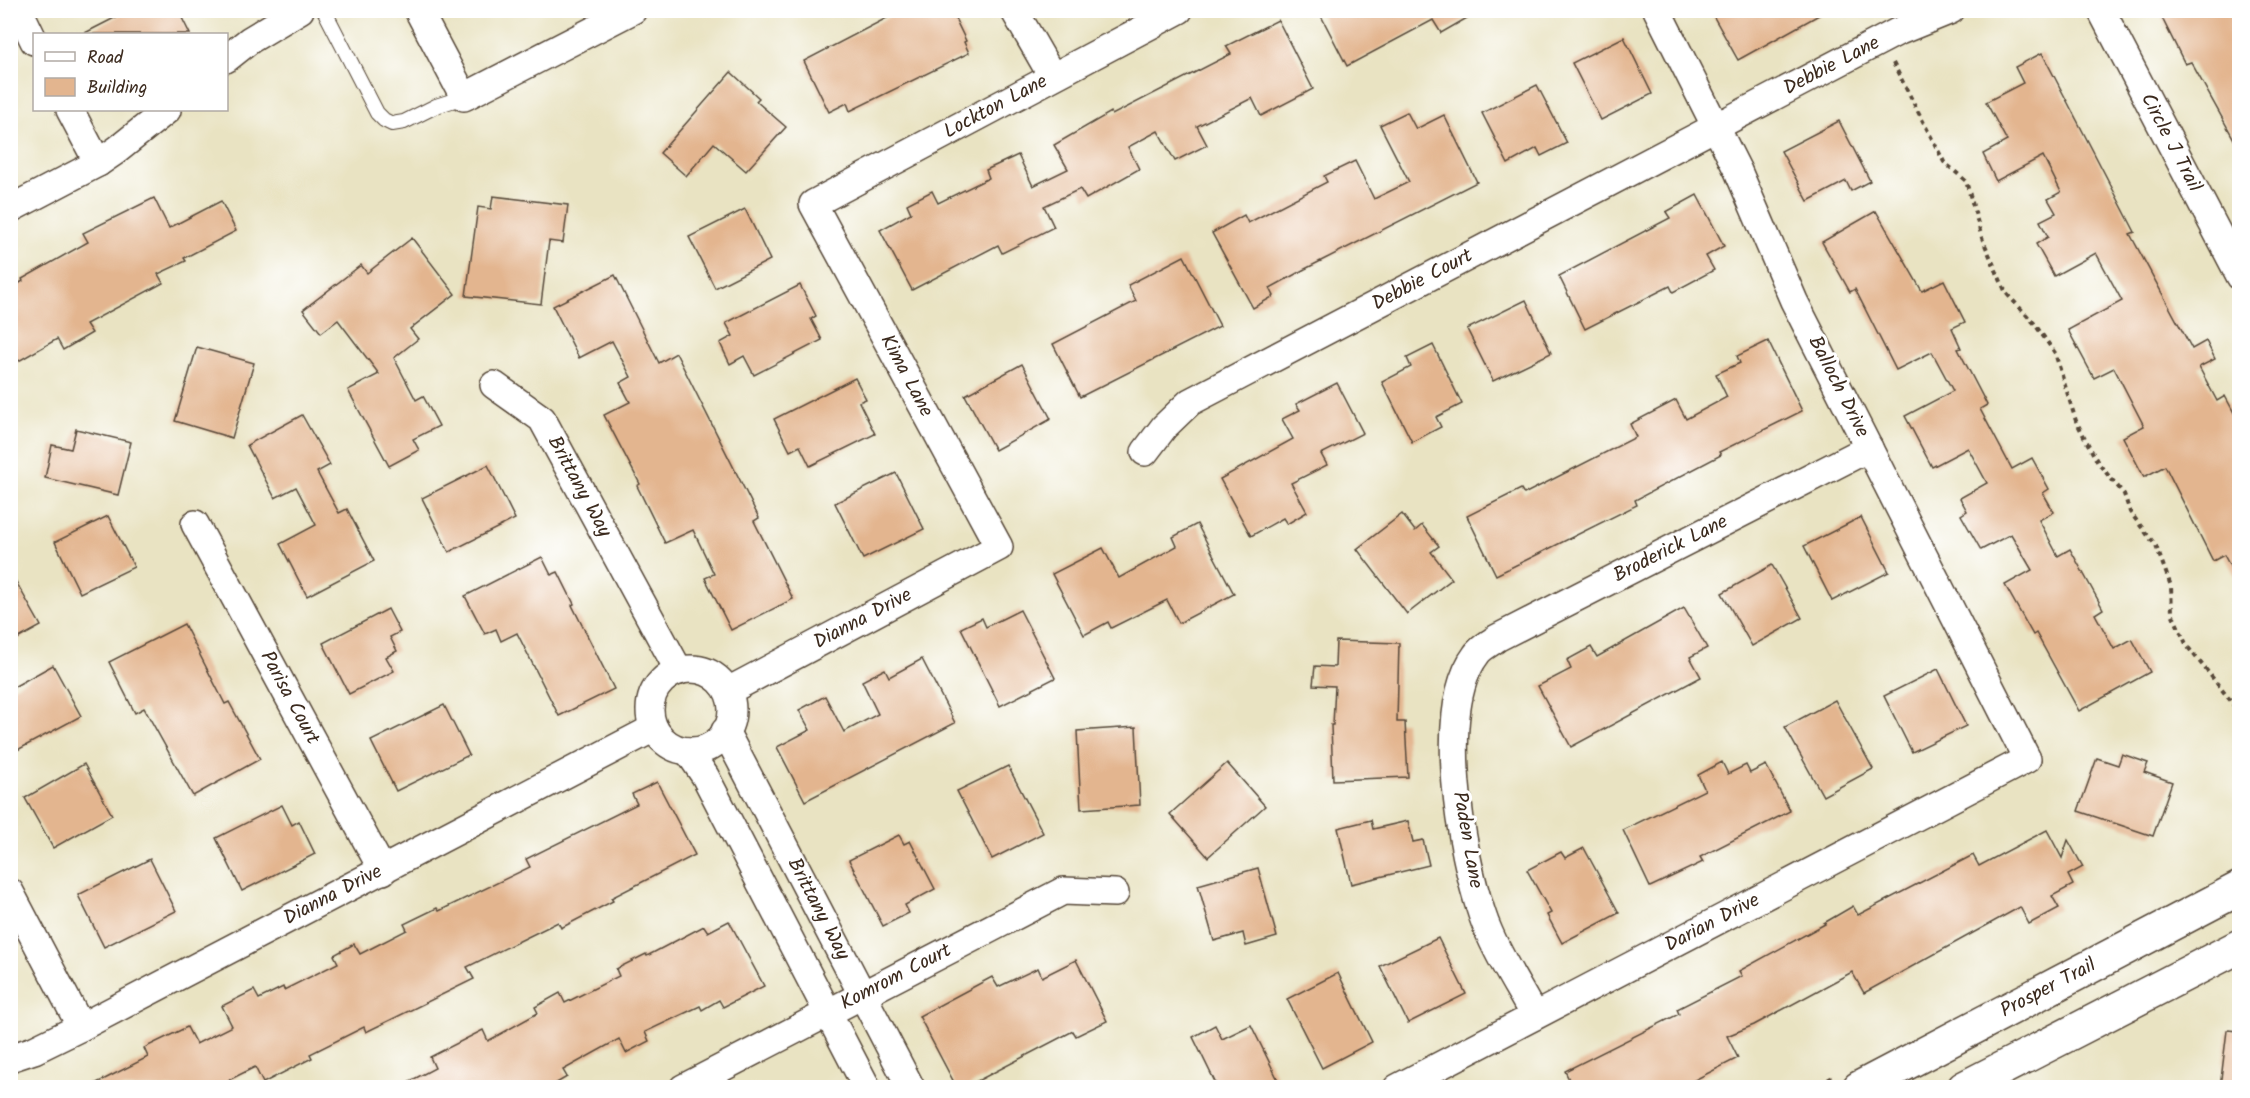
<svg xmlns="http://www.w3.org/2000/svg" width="2250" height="1098" font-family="Kalam,sans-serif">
<rect width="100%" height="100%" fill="#fff"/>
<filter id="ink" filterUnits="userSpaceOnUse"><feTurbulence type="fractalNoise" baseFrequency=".0167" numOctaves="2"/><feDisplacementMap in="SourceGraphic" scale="12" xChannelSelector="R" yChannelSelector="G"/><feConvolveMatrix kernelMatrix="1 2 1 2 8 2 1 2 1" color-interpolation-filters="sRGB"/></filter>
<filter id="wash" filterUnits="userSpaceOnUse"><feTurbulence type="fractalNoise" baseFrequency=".008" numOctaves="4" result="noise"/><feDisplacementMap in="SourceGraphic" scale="24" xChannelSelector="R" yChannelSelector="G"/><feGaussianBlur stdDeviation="1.35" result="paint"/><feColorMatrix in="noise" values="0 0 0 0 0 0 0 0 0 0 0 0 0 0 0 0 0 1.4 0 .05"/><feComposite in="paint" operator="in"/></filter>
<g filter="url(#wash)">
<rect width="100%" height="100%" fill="#e9e3c2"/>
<g id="blocks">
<g fill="#e3b58f">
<path d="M130,10H178L190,34H83Z"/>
<path d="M902,10H951L966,41L964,42L969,53L850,111L847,103L829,112L804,61Z"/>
<path d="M1318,10H1481L1441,33L1433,20L1347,66Z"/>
<path d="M1710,10H1828L1738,60Z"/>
<path d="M2158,10H2240V150L2191,62L2185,64Z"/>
<path d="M1278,20L1313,89L1261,116L1252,98L1197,126L1207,145L1175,161L1158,131L1128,147L1139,169L1086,199L1080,189L1044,206L1054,227L1002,253L998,245L912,290L880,230L911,213L907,204L932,191L938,203L989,178L986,170L1018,155L1033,186L1068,169L1054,145L1111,112L1112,115L1231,54L1226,46Z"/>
<path d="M1624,37L1652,94L1601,120L1572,63Z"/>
<path d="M2042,53L2135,232L2130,234L2192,349L2206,341L2215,359L2199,367L2217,401L2225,396L2240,424V585L2224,555L2213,561L2165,466L2144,477L2123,437L2144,426L2114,368L2094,378L2068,330L2122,301L2096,253L2054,276L2036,244L2048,237L2040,221L2056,213L2048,199L2061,192L2043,156L1996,181L1983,154L2007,141L1986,102L2023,83L2015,67Z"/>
<path d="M731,72L759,98L756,101L786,127L746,171L714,143L686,176L660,153Z"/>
<path d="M1537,85L1567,143L1541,156L1537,148L1508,164L1482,113Z"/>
<path d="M1407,112L1416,129L1444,115L1477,182L1303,270L1270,288L1274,296L1253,308L1212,233L1244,215L1248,223L1327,182L1324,176L1355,161L1374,199L1409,182L1380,125Z"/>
<path d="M1839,121L1870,181L1851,191L1846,181L1808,201L1781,151Z"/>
<path d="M1697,195L1724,246L1706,256L1714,270L1673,292L1670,286L1585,329L1559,276L1670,218L1666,212Z"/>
<path d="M493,196L568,205L563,243L549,241L541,304L466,296L478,207L491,209Z"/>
<path d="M154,198L169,228L221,201L236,231L184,258L186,261L158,274L163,283L86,324L92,333L63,350L57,339L10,366V289L23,281L22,279L88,242L83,233Z"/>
<path d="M745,209L770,260L715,288L689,237Z"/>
<path d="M1876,211L1922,291L1944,280L1965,322L1952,328L1961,348L1958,349L1987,405L1980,409L2012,469L2032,458L2049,489L2043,493L2054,512L2039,520L2058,556L2070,549L2103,609L2095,614L2114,649L2132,639L2150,672L2079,711L2036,633L2033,635L2005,585L2032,570L2011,534L1981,550L1961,515L1967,511L1960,498L1987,483L1968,448L1932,467L1905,416L1953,391L1932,352L1896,370L1855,289L1850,292L1822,242Z"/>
<path d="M412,238L455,294L410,329L418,339L394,358L416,400L423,396L439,426L413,439L419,450L389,466L348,390L379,374L338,320L321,333L303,310L361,265L367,273Z"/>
<path d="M1184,256L1220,326L1080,397L1053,344L1136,301L1128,285Z"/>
<path d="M615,275L659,363L676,353L759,518L754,521L793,599L731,630L705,578L714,574L693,530L665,543L637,486L640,484L604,415L630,402L620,383L631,377L612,341L579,358L553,306Z"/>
<path d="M800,285L816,316L811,319L822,340L754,375L744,356L730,364L720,343L733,336L726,323Z"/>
<path d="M1526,300L1551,353L1493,381L1467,329Z"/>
<path d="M1768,341L1802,411L1719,452L1721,455L1635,500L1637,505L1496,575L1467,516L1521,489L1524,494L1636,437L1630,424L1676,400L1686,419L1727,397L1716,374L1740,363L1737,356Z"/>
<path d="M1433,345L1462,404L1436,417L1441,427L1412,442L1382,382L1411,367L1407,358Z"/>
<path d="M197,347L254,363L232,438L175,421Z"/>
<path d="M1022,364L1051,419L995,450L965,395Z"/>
<path d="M855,378L866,399L859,402L875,434L810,466L800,446L790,451L774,419Z"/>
<path d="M1337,383L1363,433L1321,454L1327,465L1291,483L1307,512L1287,524L1283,518L1251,536L1220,479L1293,439L1282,419L1300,410L1296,404Z"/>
<path d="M302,415L330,465L317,472L339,513L347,509L374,561L307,596L280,544L316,525L296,487L275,498L247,445Z"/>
<path d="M76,429L131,442L118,495L45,478L52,445L71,449Z"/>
<path d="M488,465L515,519L449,552L422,498Z"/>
<path d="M896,473L924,529L863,559L835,503Z"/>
<path d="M1402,514L1415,531L1422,525L1439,546L1431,552L1452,579L1407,614L1357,549Z"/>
<path d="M108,516L134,567L80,593L55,542Z"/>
<path d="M1861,517L1889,572L1832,601L1804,546Z"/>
<path d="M1197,524L1234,594L1179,623L1167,600L1111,628L1108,622L1084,635L1052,574L1103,548L1119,578L1177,546L1173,537Z"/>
<path d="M542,557L551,575L558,572L574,604L572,605L614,689L559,716L517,633L501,641L496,629L485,634L465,596Z"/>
<path d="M1772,565L1802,618L1752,646L1722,593Z"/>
<path d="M10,571L41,626L10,643Z"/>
<path d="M1684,608L1707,648L1690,657L1701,677L1571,747L1538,686L1571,669L1567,660L1591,647L1597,657Z"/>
<path d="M388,609L400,632L390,637L397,651L386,657L394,671L349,694L323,643Z"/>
<path d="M1020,610L1055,678L1000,706L961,628L982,618L986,627Z"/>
<path d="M184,624L225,704L229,702L260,759L193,796L144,708L135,713L109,662Z"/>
<path d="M1336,641L1399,643L1397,722H1405L1408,777L1333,780L1331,725H1333L1335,686L1313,685L1315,666L1335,667Z"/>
<path d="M922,659L955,723L805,801L777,747L810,730L799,710L825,696L844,732L878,714L862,681L885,669L889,677Z"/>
<path d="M53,665L81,716L10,754V689Z"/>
<path d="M1938,669L1966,726L1912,752L1884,696Z"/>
<path d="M1835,700L1873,769L1823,796L1785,727Z"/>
<path d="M444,705L469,755L396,791L371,741Z"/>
<path d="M1136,727L1140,805L1081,809L1077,731Z"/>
<path d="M2122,754L2148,763L2144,772L2172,782L2153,836L2078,811L2097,758L2118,765Z"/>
<path d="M1722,762L1728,774L1746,765L1750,773L1766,765L1790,811L1700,857L1703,862L1650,887L1623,830L1705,790L1698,775Z"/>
<path d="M1227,763L1265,806L1208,857L1170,814Z"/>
<path d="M84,764L112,815L53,848L25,798Z"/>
<path d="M1008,766L1043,833L992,859L957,791Z"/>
<path d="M657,782L695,855L611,898L613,901L561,928L558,922L467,967L474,979L366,1032L364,1027L310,1054L312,1058L263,1083L255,1067L213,1088H87L148,1057L144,1048L187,1027L196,1044L232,1026L222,1006L254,990L259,999L283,987L284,990L338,963L334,955L354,944L360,954L407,930L404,924L437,908L439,911L530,867L526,859L637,804L632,794Z"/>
<path d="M282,805L292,825L299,821L315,854L242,891L216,838Z"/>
<path d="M1371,820L1373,829L1408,821L1413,842L1423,840L1429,865L1351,884L1338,828Z"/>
<path d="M2047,830L2062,858L2068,840L2083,867L2068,875L2073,885L2052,896L2059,908L2029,924L2020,907L1864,993L1852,972L1754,1025L1727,1036L1738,1058L1679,1088H1573L1565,1071L1679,1014L1677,1009L1742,976L1739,971L1825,924L1824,923L1853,906L1858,915L1973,855L1979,866Z"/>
<path d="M899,835L904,844L910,841L935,889L905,905L909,913L883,926L849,860Z"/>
<path d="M1584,848L1619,913L1562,943L1547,915L1551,913L1527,870L1561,852L1565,858Z"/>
<path d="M150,859L176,911L104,947L78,895Z"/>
<path d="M1258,868L1277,937L1246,946L1243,933L1214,941L1198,885Z"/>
<path d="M729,921L764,986L723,1007L719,1000L702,1010L700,1006L645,1032L649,1041L626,1053L619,1039L563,1070L567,1077L548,1088H397L435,1068L430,1057L483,1030L488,1041L538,1013L535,1007L560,993L565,1003L619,976L616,969L646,954L647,956L704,926L708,932Z"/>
<path d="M1438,938L1466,994L1408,1023L1380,966Z"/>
<path d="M1076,960L1107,1021L1076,1036L1073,1031L964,1088H957L919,1016L992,977L998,987L1038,968L1042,977Z"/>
<path d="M1338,973L1372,1042L1322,1068L1287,999Z"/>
<path d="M1215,1025L1222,1039L1251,1025L1282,1088H1218L1193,1037Z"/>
<path d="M2227,1030L2240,1031V1088H2220Z"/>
</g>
</g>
</g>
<g filter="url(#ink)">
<use href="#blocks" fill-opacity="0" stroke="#554637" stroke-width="1.5"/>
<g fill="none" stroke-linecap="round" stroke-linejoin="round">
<g stroke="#554637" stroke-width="16">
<path id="lane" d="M324,10L377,113L384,120L392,124L404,122L436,106L464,97"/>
</g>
<g stroke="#554637" stroke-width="30">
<g id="street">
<path d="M19,10L34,41"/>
<path d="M418,10L464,97L633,10"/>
<path d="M1014,10L1052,76"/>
<path id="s1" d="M2101,10L2240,276"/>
<path d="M226,59L250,40L300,10"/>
<path d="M70,110L98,163"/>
<path d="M10,209L98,163L117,150L167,110"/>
<path id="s2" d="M494,385L542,419L679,671"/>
<path id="s3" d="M1145,452L1164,427L1190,402L1897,32L1951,10"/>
<path id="s4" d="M195,524L383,871"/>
<circle cx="691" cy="710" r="41"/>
<path id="s5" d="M728,691L999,547L813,204L1179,10"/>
<path id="s6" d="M725,731L911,1088"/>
<path d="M688,751L705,776L867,1088"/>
<path d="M10,892L81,1027"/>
<path id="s7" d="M1534,1016C1517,984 1493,948 1482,914C1461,853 1435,709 1476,655C1480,648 1491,643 1497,638L1869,448"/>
<path id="s8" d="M10,1058L34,1050L81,1027L654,728"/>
<path id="s9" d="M683,1088L1063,891L1115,893"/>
<path id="s10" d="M1397,1088L2027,759L1794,301L1738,171L1657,10"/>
</g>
</g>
<g stroke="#554637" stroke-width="36">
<g id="secondary">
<path id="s11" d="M1859,1088L2240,888"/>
<path d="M1964,1088L2240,946"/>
</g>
</g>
<g stroke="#554637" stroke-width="4" stroke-dasharray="4.5 4.5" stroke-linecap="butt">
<path d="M1866,10L1870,19"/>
<path d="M1893,63L1944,162L1966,181L1982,238L2006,293L2034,323L2055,353L2076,421L2098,463L2124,494L2130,512L2156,546L2171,586L2172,613L2187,646L2231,701L2240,716"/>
<path d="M1812,1088L1835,1076"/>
</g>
<use href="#lane" stroke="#fff" stroke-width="14"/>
<use href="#street" stroke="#fff" stroke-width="27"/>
<use href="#secondary" stroke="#fff" stroke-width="33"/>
</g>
</g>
<g text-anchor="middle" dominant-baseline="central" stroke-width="6" stroke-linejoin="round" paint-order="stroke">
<g font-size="20" fill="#3b2a1e" stroke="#fff">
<text stroke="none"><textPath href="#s3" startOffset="792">Debbie Lane</textPath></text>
<text stroke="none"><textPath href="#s5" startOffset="904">Lockton Lane</textPath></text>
<text stroke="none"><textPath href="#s1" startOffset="150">Circle J Trail</textPath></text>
<text stroke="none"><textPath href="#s3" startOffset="330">Debbie Court</textPath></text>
<text transform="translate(906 376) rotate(62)">Kima Lane</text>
<text transform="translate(1838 387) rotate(63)">Balloch Drive</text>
<text stroke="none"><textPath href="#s2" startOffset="136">Brittany Way</textPath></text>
<text stroke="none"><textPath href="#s7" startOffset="603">Broderick Lane</textPath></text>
<text stroke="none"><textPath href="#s5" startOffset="153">Dianna Drive</textPath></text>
<text stroke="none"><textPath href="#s4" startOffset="198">Parisa Court</textPath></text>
<text transform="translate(1467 840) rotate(80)">Paden Lane</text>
<text stroke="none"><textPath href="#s8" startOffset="362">Dianna Drive</textPath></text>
<text stroke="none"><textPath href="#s6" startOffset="201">Brittany Way</textPath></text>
<text stroke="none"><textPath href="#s10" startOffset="356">Darian Drive</textPath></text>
<text stroke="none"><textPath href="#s9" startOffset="240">Komrom Court</textPath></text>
<text stroke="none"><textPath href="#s11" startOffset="214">Prosper Trail</textPath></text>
</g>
</g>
<rect width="2250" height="1098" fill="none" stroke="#fff" stroke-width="36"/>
<rect x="33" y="33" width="195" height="78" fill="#ffffff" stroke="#b1aaa5" stroke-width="1.5"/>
<rect x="45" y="52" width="30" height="9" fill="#ffffff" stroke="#b1aaa5" stroke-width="1.5"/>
<text x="87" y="63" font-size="18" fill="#3b2a1e">Road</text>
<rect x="45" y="78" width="30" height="18" fill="#e3b58f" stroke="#b1aaa5" stroke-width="1.5"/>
<text x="87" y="93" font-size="18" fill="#3b2a1e">Building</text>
</svg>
